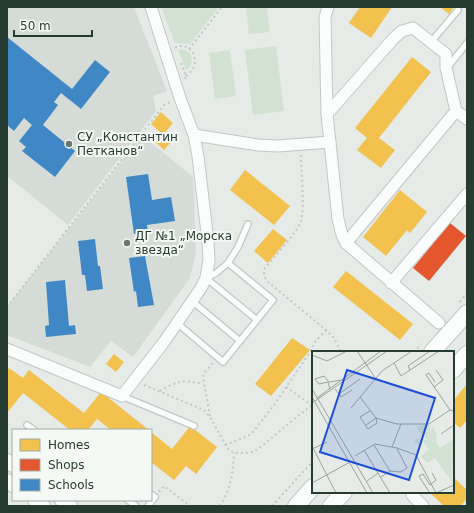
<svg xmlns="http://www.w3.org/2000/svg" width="474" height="513" font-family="'DejaVu Sans',sans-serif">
<rect width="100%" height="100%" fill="#e6ebe8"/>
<g fill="#d5dcd7">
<path d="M7,7H134L167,91L153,96L156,111L68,225L7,176Z"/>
<path d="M142,135L193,177L196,252L190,278L133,357L111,341L90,367L7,335V307Z"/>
</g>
<g fill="#d1e2d3">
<path d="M161,7H219L190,44L175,43Z"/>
<path d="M246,7H267L270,32L249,34Z"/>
<path d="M276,46L284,111L253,115L245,50Z"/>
<path d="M178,50C185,49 189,51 192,58L191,65L186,70Z"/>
<path d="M230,50L236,96L215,99L209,53Z"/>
</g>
<g fill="#f2c14e">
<path d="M360,7H392L371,38L349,23Z"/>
<path d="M440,7H454L449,14Z"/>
<path d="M412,57L431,72L379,138L395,150L381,168L357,150L367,138L355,128Z"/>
<path d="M161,112L173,123L163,135L171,142L164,150L154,141L161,133L151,124Z"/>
<path d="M245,170L290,206L274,225L230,190Z"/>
<path d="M400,190L427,212L410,233L407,230L386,256L363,237Z"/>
<path d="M273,229L287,240L268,263L254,251Z"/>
<path d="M346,271L413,324L400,340L333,287Z"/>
<path d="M292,338L310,350L271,396L255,384Z"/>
<path d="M114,354L124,362L116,372L106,364Z"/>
<path d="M9,368L23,378L29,370L84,413L101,392L149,430H111L97,419L88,430H70L23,393L7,413V371Z"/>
<path d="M467,384V420L460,428L453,422V401Z"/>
<path d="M190,426L217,447L196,474L186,466L174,480L151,462V432L172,449Z"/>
<path d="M453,477L467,490V499L460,506H444L429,492H453Z"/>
</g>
<path fill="#e4572e" d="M450,223L466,236L429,281L413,268Z"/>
<g fill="#3f88c5">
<path d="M7,37L72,89L95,60L110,72L81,109L61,93L54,102L58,105L43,125L75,151L55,177L22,151L26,147L19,141L32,125L24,118L14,131L7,125Z"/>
<path d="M148,174L152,200L171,197L175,221L147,225L148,232L134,234L126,177Z"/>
<path d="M95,239L98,266H100L103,289L87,291L85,275H82L78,241Z"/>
<path d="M145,256L154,305L138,307L136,291L134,292L129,258Z"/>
<path d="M65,280L69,326L75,325L76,334L46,337L45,326L49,325L46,282Z"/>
</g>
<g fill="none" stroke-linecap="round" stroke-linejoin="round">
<g stroke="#c3c8c5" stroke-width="8">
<g id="service">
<path d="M431,42L458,10"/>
<path d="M447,68L467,43"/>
<path d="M228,263L238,247L248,224"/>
<path d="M192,301L240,341"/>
<path d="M177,323L223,362L273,300L228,263L216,273L206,278L257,320"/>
<path d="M122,396L194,426"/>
<path d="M27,425L34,430"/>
<path d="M128,500L136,506"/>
<path d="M148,506L155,497L151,494"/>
</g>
</g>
<g stroke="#c3c8c5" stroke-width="13">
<g id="minor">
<path d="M328,7L325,17L327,114L338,219L342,235L346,243L439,323"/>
<path d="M327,114L394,38L402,31L413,28L446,54V68L456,111L467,119"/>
<path d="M194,135L258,145L278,146L330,142"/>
<path d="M346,243L456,111"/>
<path d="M391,283L467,194"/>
<path d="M7,349L122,396L164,342L201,288L206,278L209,260L208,242L198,156L194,135L180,98L151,7"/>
<path d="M412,495L423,506"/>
</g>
</g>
<g stroke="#c3c8c5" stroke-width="16">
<g id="tertiary">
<path d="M7,461L13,465"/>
<path d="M7,481L13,485"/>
<path d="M35,500L43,506"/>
<path d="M62,500L70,506"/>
</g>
</g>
<g stroke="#c2c8c5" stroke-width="18">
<g id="secondary">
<path d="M432,352L467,313"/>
<path d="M453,370L467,354"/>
<path d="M296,506L313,487"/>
<path d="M331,506L344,492"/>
</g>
</g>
<g stroke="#c2cac5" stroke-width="2" stroke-dasharray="2 3" stroke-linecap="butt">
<path d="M175,48C190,39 205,63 186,76"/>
<path d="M189,49L222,7"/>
<path d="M181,63L186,76L185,79"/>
<path d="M301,155C301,170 305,208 301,221C297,233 274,257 265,268C263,273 264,276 267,281L326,330L334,338L341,352"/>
<path d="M460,302L467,293"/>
<path d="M7,307L164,105L170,102"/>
<path d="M414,352L421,344"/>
<path d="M144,385L204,410L210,417L228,449L234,453H243L253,452L262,446L299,415L313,405"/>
<path d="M286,387L313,406"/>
<path d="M160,391C177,381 183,379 203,384"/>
<path d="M210,416L203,377L204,373L213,363"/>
<path d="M225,445L248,436L253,432L274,405L308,355L315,342L326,330"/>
<path d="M159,492L164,486L190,506"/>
<path d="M220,506C231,489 233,473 234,453"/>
<path d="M272,506L313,461"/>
</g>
<use href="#service" stroke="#fbfcfc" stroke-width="5.5"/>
<use href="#minor" stroke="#fbfcfc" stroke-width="11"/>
<use href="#tertiary" stroke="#fbfcfc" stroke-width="14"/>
<use href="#secondary" stroke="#fbfcfc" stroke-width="16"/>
</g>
<g fill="#697971" stroke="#f5f9f6" stroke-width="1.5">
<circle cx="69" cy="144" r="4"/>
<circle cx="127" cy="243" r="4"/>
</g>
<g text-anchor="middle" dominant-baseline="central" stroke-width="4" stroke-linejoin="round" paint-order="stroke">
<g font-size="12" fill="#263c31" stroke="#f5f9f6" text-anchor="start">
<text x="77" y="137">СУ „Константин<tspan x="77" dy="14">Петканов“</tspan></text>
<text x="135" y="236">ДГ №1 „Морска<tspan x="135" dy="14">звезда“</tspan></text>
</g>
</g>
<g transform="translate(312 351)">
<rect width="142" height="142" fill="#e6ebe8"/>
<path d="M119,74L117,90L120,75L125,83L124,91L128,97L142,88L140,131L123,107L115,112L109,105L117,99L111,90L110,94L103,92V88L115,89L105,78L106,75Z" fill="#d1e2d3"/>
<path fill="none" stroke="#99a59f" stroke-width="1" d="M45,0L64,28M0,4L15,10L35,0M82,12L89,25L127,0M98,19L96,15L118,0M123,31L117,22L114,24L138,59M122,36L131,29L124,19M0,38L61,142M18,38L16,31L7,33L3,28L12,25L17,31L30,29M23,38L27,43L48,28M27,43L29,46L40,39M0,46L55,142M48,46L64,67L85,73H117L138,59L142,60M5,47L69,0M0,52L75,0M39,57L70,20L100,0M54,74L64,67L65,72L56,78L48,66L58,60M129,83L142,74M62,94L78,120M0,95L24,142M80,96L89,73M0,98L15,91M52,99L78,142M43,105L63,93L85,97L104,104L124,142L142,134M69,126L78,120L89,121L95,117L85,98M55,130L66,122M0,132L38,111M117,141L107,125L111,123L118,134L124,129L120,122"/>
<path fill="#1d4ed8" fill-opacity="0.15" stroke="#1d4ed8" stroke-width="2" d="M35,19L123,47L97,129L8,101Z"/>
<rect width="142" height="142" fill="none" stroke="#263c31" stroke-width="2"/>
</g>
<rect width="474" height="513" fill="none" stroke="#263c31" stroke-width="16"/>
<rect x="12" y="429" width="140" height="72" fill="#f5f9f6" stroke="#a2ada7"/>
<rect x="20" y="439" width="20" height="12" fill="#f2c14e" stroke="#a2ada7"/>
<text x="48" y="449" font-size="12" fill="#263c31">Homes</text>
<rect x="20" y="459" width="20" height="12" fill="#e4572e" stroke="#a2ada7"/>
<text x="48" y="469" font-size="12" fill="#263c31">Shops</text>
<rect x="20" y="479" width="20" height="12" fill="#3f88c5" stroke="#a2ada7"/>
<text x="48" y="489" font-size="12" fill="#263c31">Schools</text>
<path d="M14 30v6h78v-6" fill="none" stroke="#263c31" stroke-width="2"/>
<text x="20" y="30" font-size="12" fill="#263c31" stroke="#f5f9f6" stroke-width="3" paint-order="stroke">50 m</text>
</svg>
